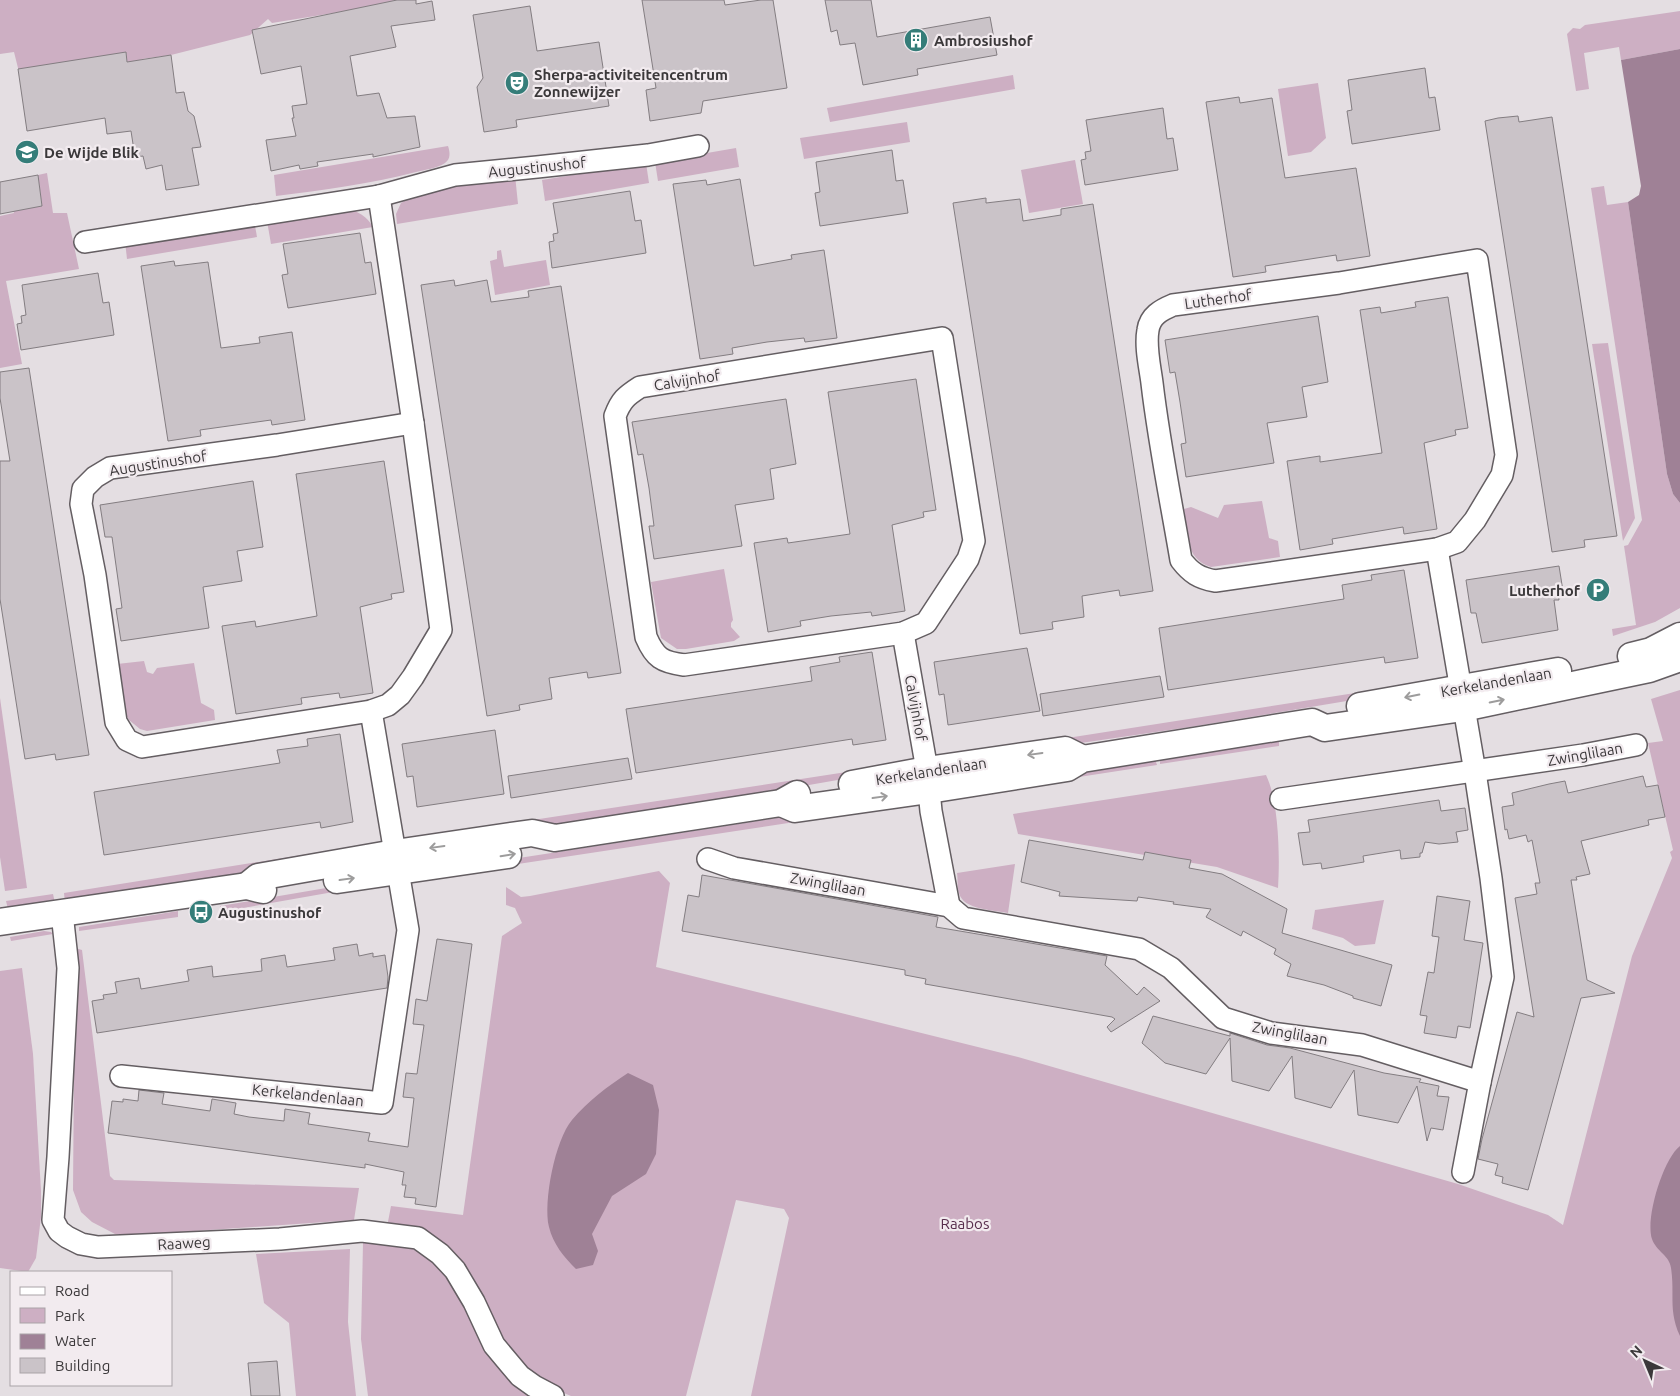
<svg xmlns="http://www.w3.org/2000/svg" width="1680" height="1396" font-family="Ubuntu,sans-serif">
<rect width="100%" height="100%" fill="#e4dee2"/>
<g fill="#cdafc3">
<path d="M0,0H413L272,23L268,19L250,35L171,55L142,59L128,67L126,53L20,76L14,52L0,54Z"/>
<path d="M1680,11V49L1621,60L1619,47L1584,53L1589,89L1576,91L1567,34L1573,28L1580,29L1585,25Z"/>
<path d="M1013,75L1015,89L830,122L827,108Z"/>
<path d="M1318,83L1326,138L1311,152L1288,156L1278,89Z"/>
<path d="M907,122L910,142L804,159L800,138Z"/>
<path d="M448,146C450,152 451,159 445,163C438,168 424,170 416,172C370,184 323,190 276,196L274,175Z"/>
<path d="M736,148L739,167L658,181L655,162Z"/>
<path d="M1075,160L1083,204L1029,213L1021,170Z"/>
<path d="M646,163L649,183L545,201L542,180Z"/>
<path d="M47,173L53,213H67L79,269L6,281L22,364L0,368V216L14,213L13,210L42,206L38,175Z"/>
<path d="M515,175L518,204L397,224L396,214L401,203L417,193Z"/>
<path d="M1604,186L1607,205L1628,202L1667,474L1673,494L1680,503V608L1655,622L1613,636L1612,629L1636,625L1624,546L1628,545L1642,520L1591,188Z"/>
<path d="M346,207C358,212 367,216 373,227L271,244L267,221Z"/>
<path d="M254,220L257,237L127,259L125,241Z"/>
<path d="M501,250L504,267L546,260L550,285L495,295L490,261L497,259V251Z"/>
<path d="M1608,343L1635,518L1623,541L1592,344Z"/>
<path d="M1262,501L1269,538L1278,541L1280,557L1211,567C1185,559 1187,532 1184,509L1191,507L1218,518L1224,505Z"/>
<path d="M724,569L733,620L731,623V627L740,637L734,641L686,649H677L661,638L651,582Z"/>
<path d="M144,661L147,672L153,674L157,668L194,663L201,703L214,710L215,720L147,731L140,729L129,720L126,715L117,664Z"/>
<path d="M1400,686L1401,692L1190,727L985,757L984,751Z"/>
<path d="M1680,690V1396H751L789,1218L784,1209L736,1200L686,1396H571L559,1391L526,1368L510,1352L468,1275L387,1227L391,1206L463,1215L502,936L522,923L515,908L506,905V887L521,897L530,896L659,871L670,883L656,967L1018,1057L1458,1184L1548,1215L1563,1225L1632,956L1672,858L1670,852L1673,850L1648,743L1663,741L1651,699Z"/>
<path d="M0,698L27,888L5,891L0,857Z"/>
<path d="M1279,740V746L1160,764V759Z"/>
<path d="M1155,759L1157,765L1027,785L1028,779Z"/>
<path d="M866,769V775L694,805L483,834L481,828Z"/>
<path d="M1266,775C1279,802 1280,857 1278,888L1217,867L1018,834L1013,814Z"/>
<path d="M861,805V812L458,873L519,858Z"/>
<path d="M333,850L334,856L261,871L65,903L64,893Z"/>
<path d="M1015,864L1008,913C994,910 963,910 959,893C957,887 958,880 957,873Z"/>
<path d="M338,886L339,891L220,912V906Z"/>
<path d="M53,894L55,903L8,909L6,901Z"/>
<path d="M1384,900L1375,944L1355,946L1343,938L1312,929L1315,910Z"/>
<path d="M178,911V917L79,931V927Z"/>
<path d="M44,931L51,932L53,934L11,941L10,937Z"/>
<path d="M75,948L82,950L110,1176L114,1180L359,1188L354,1220L152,1234H115L92,1222L81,1212L73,1190Z"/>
<path d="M22,968L33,1054L41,1191V1217L36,1258L28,1272L0,1268V971Z"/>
<path d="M363,1243H376L411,1247L417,1249L442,1270L538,1396H368L361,1339Z"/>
<path d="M350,1249L348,1322L356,1396H296L289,1323L264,1303L256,1254Z"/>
</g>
<g fill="#9f8196">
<path d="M1680,49V503L1673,494L1667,474L1628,202L1639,195L1641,186L1621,60Z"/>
<path d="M628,1073L653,1085L659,1110L656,1154L646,1174L612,1196L592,1234L598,1251L593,1265L576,1269C564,1257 553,1244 549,1227C543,1202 555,1140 572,1120C588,1101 608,1086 628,1073Z"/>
<path d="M1680,1146V1336C1668,1310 1675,1294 1671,1268C1670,1256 1656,1251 1652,1239C1645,1219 1663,1159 1680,1146Z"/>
</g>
<g fill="#cac3c8" stroke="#837d81">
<path d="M397,0H416V4L432,1L435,20L391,26L396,47L350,56L357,96L379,93L387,118L415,116L420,147L373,157V154L317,162L318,166L300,169L299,165L271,171L266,140L296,136L292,118H294L292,106L307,104L301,66L261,74L252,30Z"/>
<path d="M642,0H724L725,5L761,0H773L787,88L703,101L701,113L650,121L646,90L656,88Z"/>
<path d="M825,0H871L877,37L990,17L997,55L917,69L918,75L863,85L855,43L840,45L837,30L831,32Z"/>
<path d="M530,6L537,51L599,42L609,106L516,120L517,127L484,132L477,87L483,78L473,15Z"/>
<path d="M126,52L127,62L171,55L176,93L184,92L188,111L194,116L201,147L192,148L199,185L166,190L162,165L146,169L143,156L135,157L131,131L107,134L105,118L27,131L18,69Z"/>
<path d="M1425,68L1429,98L1435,97L1440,130L1352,144L1347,111L1352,110L1348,80Z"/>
<path d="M1239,97L1240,103L1272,98L1285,178L1356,168L1370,256L1337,261L1336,255L1265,266L1266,272L1233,277L1206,102Z"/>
<path d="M1163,108L1167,139L1173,138L1178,170L1085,185L1081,160L1086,159L1085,152L1091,151L1086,120Z"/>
<path d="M1518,116L1519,122L1552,117L1617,536L1584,540L1585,547L1552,552L1485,121L1498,118Z"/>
<path d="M892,150L896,181L903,180L908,213L820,226L815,193L820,192L816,162Z"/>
<path d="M38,175L42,206L0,214V182Z"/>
<path d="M740,179L754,266L792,259L791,255L824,250L837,338L805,342L804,338L767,342L732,348L733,354L700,359L673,184L706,180L707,185Z"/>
<path d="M630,191L635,221L641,220L646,253L552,268L549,242L554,241L553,234L558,233L553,203Z"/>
<path d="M986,198V203L1020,199L1023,221L1061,215V209L1093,204L1153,591L1120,596L1119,590L1082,596L1084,617L1052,622L1053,629L1020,634L953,203Z"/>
<path d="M360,233L365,263L371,262L376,294L288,308L282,275L288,274L283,244Z"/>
<path d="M174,261L175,266L208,262L221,348L260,343L259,337L292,332L305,420L272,425L271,420L200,430L201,436L168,441L141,266Z"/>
<path d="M98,273L103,303L109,302L114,335L21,350L17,324L22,323L21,316L26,315L22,285Z"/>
<path d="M454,280L455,286L487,280L491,302L529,297L528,291L561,286L621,673L588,678L587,672L549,678L552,699L519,705L520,710L487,716L421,285Z"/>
<path d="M1448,297L1468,428L1455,430L1456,435L1424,443L1437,529L1404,534L1403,527L1332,539L1333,544L1300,550L1287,461L1320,456V462L1382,453L1360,310L1380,307L1381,313L1416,307L1415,302Z"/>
<path d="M1318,316L1328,382L1302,387L1307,417L1267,423L1274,463L1186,477L1181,444L1186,443L1180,402L1175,372L1170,373L1165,340Z"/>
<path d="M29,368L89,755L56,760L55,754L25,759L0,599V461H10L0,398V372Z"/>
<path d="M916,379L936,510L923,512L924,517L892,525L905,611L872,616L871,612L831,616L800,621L801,626L768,632L754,543L787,538L788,543L850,534L828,392Z"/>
<path d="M786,399L796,464L770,469L774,499L735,505L742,546L654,559L649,526H654L649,488L643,454L638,455L632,422Z"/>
<path d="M384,461L404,592L391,594L392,599L360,607L373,693L340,698L339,693L301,698L302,704L236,714L222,626L255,621L256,627L317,616L296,474Z"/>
<path d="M253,481L263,547L237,551L242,581L203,587L209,628L121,641L116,609L122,608L112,537H105L100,505Z"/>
<path d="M1559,566L1563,591L1558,590L1559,600H1554L1558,630L1482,643L1476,613H1471L1466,580Z"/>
<path d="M1404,570L1418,658L1385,663L1384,657L1168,690L1159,628L1344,599L1342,585L1372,580L1371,575Z"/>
<path d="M1027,648L1040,711L948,725L944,694L939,695L934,662Z"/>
<path d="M872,652L886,740L853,745L852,739L636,773L626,709L812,681L810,667L840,662L839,657Z"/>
<path d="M1160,676L1164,697L1043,716L1040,694Z"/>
<path d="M495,730L504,794L417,807L413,776L407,777L402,744Z"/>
<path d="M340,734L353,822L321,828L320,822L104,855L94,792L280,763L277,750L308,746L307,739Z"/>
<path d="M628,758L632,779L511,798L508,776Z"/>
<path d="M1643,776L1646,787L1658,785L1665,817L1648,820L1649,825L1581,841L1590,874L1576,877L1577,880H1571L1587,980L1615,993L1581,998L1528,1190L1502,1183L1503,1177L1495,1175L1498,1164L1478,1159L1482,1139L1517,1012L1534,1017L1515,898L1537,894L1535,883H1540L1532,840L1528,842L1526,835L1509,839L1507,829L1505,830L1502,807L1514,805L1512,793L1549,784L1565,781L1568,793Z"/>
<path d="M1439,800L1441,811L1465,808L1468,830L1456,832L1458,842L1439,844L1425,842L1422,853H1420V857L1401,859L1400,850L1363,856L1364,862L1322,869L1321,863L1303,865L1298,833L1310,832L1308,820Z"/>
<path d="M1029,840L1143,860L1145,852L1178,858L1191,860L1189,868L1222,874L1287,909L1282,933L1392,965L1381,1006L1353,998V996L1324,985L1287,976L1291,964L1274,954L1276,949L1243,931L1241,936L1206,917L1211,909L1173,904L1174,902L1138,897L1137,901L1059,896L1060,892L1021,882Z"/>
<path d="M702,875L938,917L936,927L1107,956L1105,965L1137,995L1144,987L1160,1001L1111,1032L1107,1027L1115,1019L1112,1017L925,984L926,979L905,975V970L682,931L688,895L699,897Z"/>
<path d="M1437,896L1470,901L1464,940L1483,943L1470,1028L1458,1026L1456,1038L1424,1033L1427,1016L1420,1015L1428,972L1434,973L1439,937L1432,936Z"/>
<path d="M437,939L472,944L436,1207L415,1204L416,1198L404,1197L406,1185H402L404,1172L365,1164V1168L108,1133L112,1101L123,1102V1099L138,1101L139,1090L164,1093L162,1104L210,1111L212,1099L236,1103L234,1114L249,1117L284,1121L285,1109L310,1113L308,1124L370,1133L368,1141L408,1147L414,1098L403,1097L406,1073L417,1074L424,1025L413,1024L416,999L427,1001Z"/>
<path d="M357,944L359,956L373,953V957L385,955L388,977L387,988L97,1033L92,1001L104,999L103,995L117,993L115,982L139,978L141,989L189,981L187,970L212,966L213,977L262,971L261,959L285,955L287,967L335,960L333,948Z"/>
<path d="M1153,1016L1230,1036V1033L1267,1045L1290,1048L1384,1073L1421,1079L1419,1082L1439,1086L1437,1096L1449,1097L1443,1130L1431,1128L1427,1141L1417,1086L1398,1123L1358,1115L1354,1070L1331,1108L1295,1098L1292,1056L1269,1091L1232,1081L1230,1038L1206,1074L1165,1063L1142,1043Z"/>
<path d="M277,1361L280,1396H251L248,1363Z"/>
</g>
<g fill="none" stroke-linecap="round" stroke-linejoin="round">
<g stroke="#645e62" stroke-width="24">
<g id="minor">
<path d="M379,196L413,423"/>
<path d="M85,242L379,196L455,175L537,167L648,155L698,146"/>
<path d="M1477,260L1506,455L1502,475L1475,520L1457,542L1437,549L1215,581C1199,578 1191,573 1181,560C1171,501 1159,443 1152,383C1150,367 1145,347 1148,330C1150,316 1161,310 1173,305L1339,283Z"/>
<path d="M942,338L974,541L968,559L926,623L903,633L684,665C662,662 655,658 646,637L615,416C621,400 626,396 640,387Z"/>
<path d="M413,423L441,630L413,677L400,695L388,705L371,711L142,747L127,740L116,722L95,575L81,504L83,489L95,477L110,468L277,445Z"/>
<path d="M1437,549L1475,772L1491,878L1503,977L1480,1082L1463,1172"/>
<path d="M903,633L927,770L931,811L949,906"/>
<path d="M1281,799L1583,755L1636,745"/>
<path d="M708,859L734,868L949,906L963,918L1139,949L1171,968L1223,1018L1271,1033L1362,1045L1480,1082"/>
<path d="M62,913L68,968L58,1157L53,1220L59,1231L67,1237L81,1244L98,1247L280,1239L362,1231L418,1238L440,1254L455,1270L474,1302L494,1345L509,1363L520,1376L534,1386L553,1396"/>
<path d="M121,1076L382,1103L408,930L371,711"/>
</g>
</g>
<g stroke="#645e62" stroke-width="29">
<g id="tertiary">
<path d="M1631,656L1651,651L1680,636"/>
<path d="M1360,706L1558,671"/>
<path d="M852,784L927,770L1065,750L1081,758"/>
<path d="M781,803L795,809L929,790L1067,768L1082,759L1312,722L1325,728L1463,708L1649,669L1680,658"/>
<path d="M337,880L508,855"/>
<path d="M247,886L258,877L395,853L532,833L555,838L781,803L797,794"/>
<path d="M0,922L247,886L263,890"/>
</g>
</g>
<use href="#minor" stroke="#fff" stroke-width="21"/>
<use href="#tertiary" stroke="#fff" stroke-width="26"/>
</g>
<defs><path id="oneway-shaft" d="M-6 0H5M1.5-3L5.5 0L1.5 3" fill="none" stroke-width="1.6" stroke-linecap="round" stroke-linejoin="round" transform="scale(1.25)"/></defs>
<g stroke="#9d9c9c">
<use href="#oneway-shaft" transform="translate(1412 696) rotate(169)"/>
<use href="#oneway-shaft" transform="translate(1497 701) rotate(-12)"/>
<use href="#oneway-shaft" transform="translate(1035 754) rotate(172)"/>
<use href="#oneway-shaft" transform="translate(880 797) rotate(-8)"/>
<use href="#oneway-shaft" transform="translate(437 847) rotate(172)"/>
<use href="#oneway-shaft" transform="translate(508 855) rotate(-9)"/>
<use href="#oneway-shaft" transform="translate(347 879) rotate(-8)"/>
</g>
<defs>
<g id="building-disc" transform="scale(1.25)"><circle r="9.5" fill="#357d79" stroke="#f2ebef"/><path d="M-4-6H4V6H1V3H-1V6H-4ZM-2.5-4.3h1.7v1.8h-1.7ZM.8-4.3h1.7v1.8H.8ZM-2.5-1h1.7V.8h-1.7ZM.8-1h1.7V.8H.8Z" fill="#fff"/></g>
<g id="theatre-disc" transform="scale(1.25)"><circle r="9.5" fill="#357d79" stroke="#f2ebef"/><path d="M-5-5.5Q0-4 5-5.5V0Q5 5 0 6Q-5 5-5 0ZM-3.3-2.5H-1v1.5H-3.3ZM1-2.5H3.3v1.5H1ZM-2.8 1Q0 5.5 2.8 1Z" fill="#fff"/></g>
<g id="school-disc" transform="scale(1.25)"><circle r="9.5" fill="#357d79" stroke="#f2ebef"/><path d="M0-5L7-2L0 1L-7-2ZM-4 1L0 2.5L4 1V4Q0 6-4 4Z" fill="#fff"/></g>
<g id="parking-disc" transform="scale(1.25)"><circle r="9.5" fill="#357d79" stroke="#f2ebef"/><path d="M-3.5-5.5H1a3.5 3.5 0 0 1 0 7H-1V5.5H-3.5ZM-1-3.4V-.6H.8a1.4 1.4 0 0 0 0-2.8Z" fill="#fff"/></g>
<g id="bus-disc" transform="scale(1.25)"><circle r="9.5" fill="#357d79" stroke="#f2ebef"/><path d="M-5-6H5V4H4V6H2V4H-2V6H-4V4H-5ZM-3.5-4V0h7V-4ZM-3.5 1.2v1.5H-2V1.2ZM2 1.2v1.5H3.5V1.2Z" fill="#fff"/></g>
</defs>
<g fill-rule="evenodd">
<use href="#building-disc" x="916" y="40"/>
<use href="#theatre-disc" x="517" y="83"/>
<use href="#school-disc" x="27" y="152"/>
<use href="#parking-disc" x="1598" y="590"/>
<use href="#bus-disc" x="201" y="912"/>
</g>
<g text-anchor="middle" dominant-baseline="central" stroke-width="4.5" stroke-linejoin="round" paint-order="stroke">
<g font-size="15" font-weight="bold" fill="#3b383a" stroke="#f2ebef" text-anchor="start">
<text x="934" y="40">Ambrosiushof</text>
<text x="534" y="74">Sherpa-activiteitencentrum<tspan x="534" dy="17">Zonnewijzer</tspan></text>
<text x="44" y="152">De Wijde Blik</text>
<text x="1580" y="590" text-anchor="end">Lutherhof</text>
<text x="218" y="912">Augustinushof</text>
</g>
<g font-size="15" fill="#3b383a" stroke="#f2ebef">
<text transform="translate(537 167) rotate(-6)">Augustinushof</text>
<text transform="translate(1218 299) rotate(-8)">Lutherhof</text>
<text transform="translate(687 380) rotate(-9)">Calvijnhof</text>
<text transform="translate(158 463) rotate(-9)">Augustinushof</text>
<text transform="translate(1496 682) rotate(-10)">Kerkelandenlaan</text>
<text transform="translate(916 708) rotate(80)">Calvijnhof</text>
<text transform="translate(1585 754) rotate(-10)">Zwinglilaan</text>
<text transform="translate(931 771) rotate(-9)">Kerkelandenlaan</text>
<text transform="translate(828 884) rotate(10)">Zwinglilaan</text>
<text transform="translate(1290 1033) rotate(10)">Zwinglilaan</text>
<text transform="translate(308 1095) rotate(6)">Kerkelandenlaan</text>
<text transform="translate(184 1243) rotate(-3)">Raaweg</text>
</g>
<g font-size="15" fill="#582e4d" stroke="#f2ebef">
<text x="965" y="1223">Raabos</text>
</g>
</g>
<rect x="10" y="1271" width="162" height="115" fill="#f2ebef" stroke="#a9a3a7"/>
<rect x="20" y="1287" width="25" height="8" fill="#ffffff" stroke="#a9a3a7"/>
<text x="55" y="1296" font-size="15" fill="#3b383a">Road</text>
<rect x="20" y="1308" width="25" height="15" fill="#cdafc3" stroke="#a9a3a7"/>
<text x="55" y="1321" font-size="15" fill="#3b383a">Park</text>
<rect x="20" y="1334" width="25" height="15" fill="#9f8196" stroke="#a9a3a7"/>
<text x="55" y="1346" font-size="15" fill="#3b383a">Water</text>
<rect x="20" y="1358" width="25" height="15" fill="#cac3c8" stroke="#a9a3a7"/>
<text x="55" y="1371" font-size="15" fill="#3b383a">Building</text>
<g transform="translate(1645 1361) rotate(316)" stroke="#f2ebef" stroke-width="4" paint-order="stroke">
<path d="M0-4L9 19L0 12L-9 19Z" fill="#3b383a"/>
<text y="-8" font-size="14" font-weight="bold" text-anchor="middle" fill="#3b383a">N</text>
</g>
</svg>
